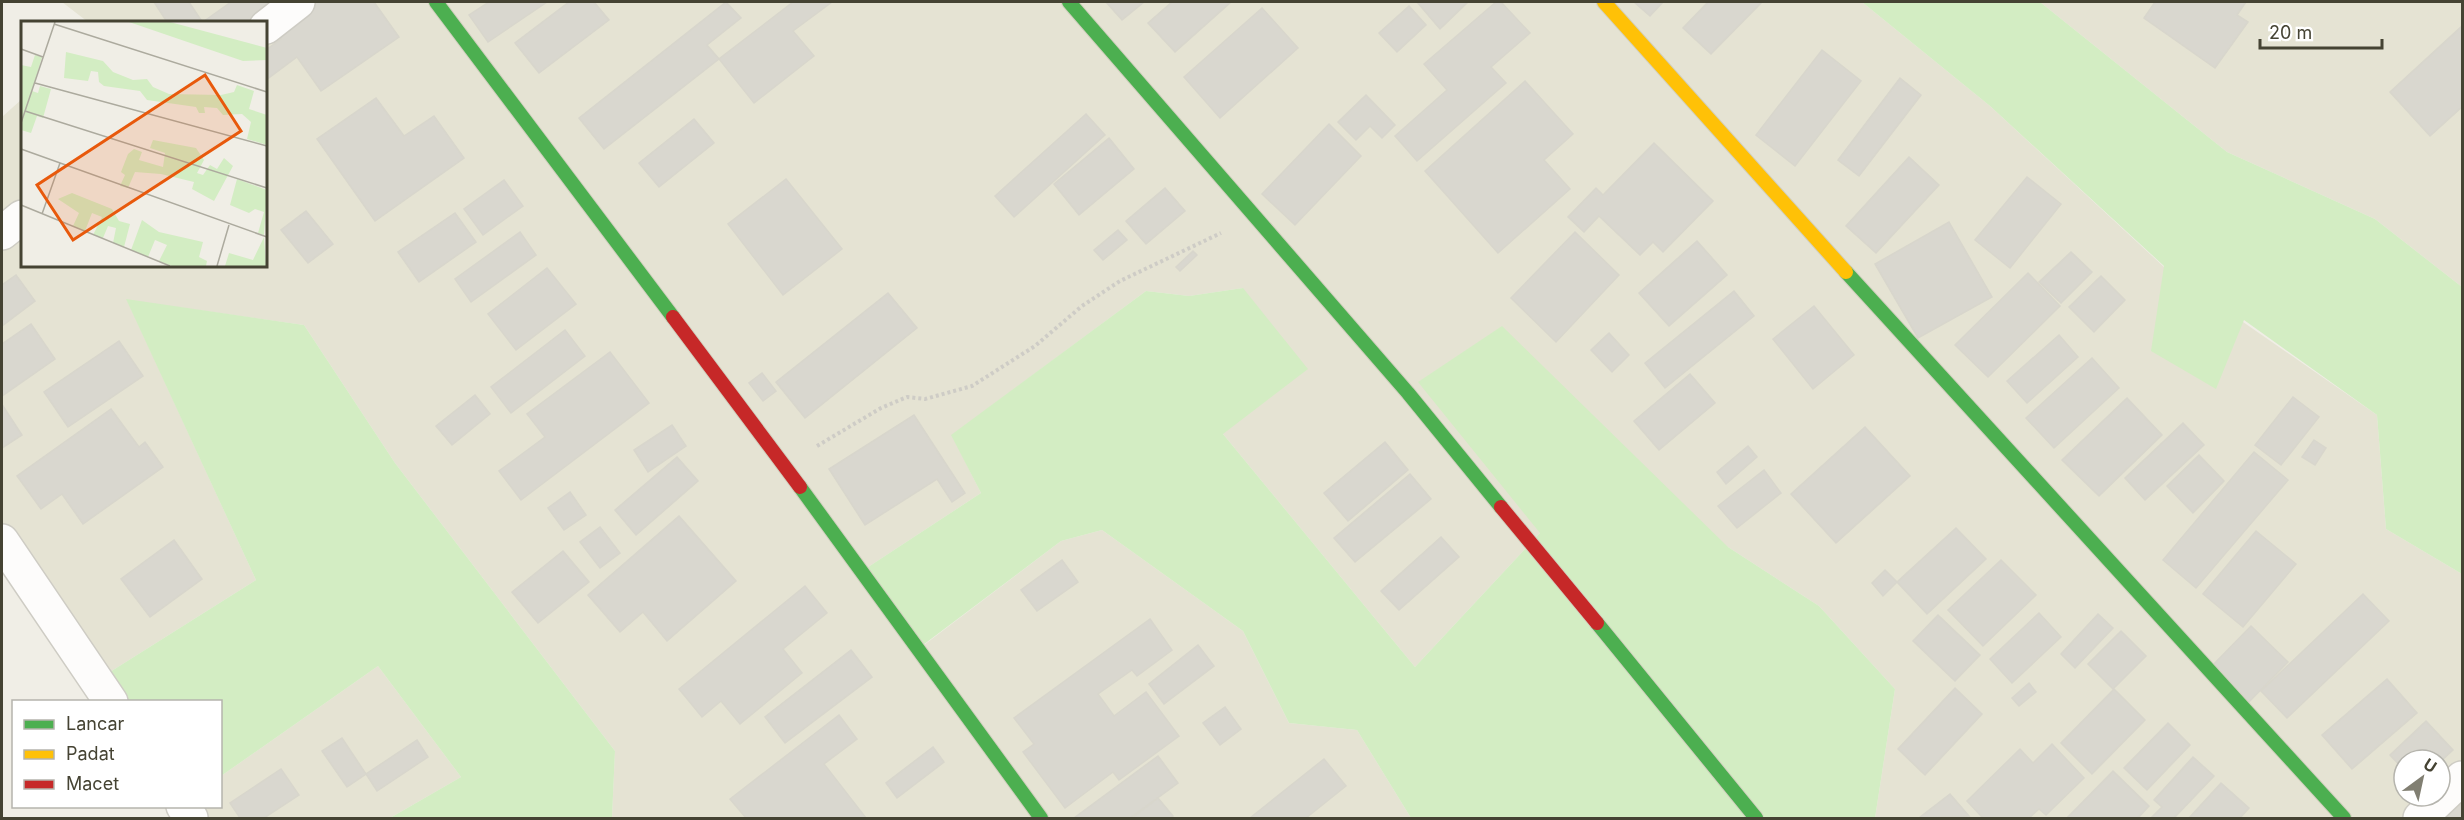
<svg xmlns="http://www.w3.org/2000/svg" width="2464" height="820" font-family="Inter,sans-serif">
<rect width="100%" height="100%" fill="#f0eee6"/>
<g fill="#e5e3d3" fill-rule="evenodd">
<path d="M62,2H1862L1990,106L2164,267L2377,415L2386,529L2462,574V818H1875L1895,689L1819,606L1728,547L1540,533L1415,667L1223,434L1243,288L1189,296L1146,291L952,435L981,493L859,573L920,648L1061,541L1102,530L1243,631L1289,723L1357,730L1411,818H612L615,751L395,463L304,325L127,300L256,580L102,677L2,536V117L22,99V266H266V22H88ZM2404,760H2440V796H2404Z"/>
<path d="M2040,2H2462V287L2375,219L2227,152Z"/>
<path d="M378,666L461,777L390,818H195L187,807L220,806L221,776Z"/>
</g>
<g fill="#d3edc3">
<path d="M1862,2H2040L2227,152L2375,219L2462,287V574L2386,529L2377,415L2244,320L2216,389L2151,351L2164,266L1990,106Z"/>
<path d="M1243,288L1308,369L1223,434L1415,667L1540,533L1418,382L1502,326L1728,547L1819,606L1895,689L1875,818H1411L1357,730L1289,723L1243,631L1102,530L1061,541L919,648L859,573L981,493L951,435L1146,291L1189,296Z"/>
<path d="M126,299L304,325L395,463L615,751L612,818H390L461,777L378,666L221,776L220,702L118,701L102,677L256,580Z"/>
</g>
<g fill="#d9d7cf" stroke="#d8d6cc" stroke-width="1.5">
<path d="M154,2H189L201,20L197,22H167Z"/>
<path d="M231,2H277L250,22H203Z"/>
<path d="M315,2H374L399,37L321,91L297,57L266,80V50L281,39L274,30Z"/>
<path d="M489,2H547L488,42L469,15Z"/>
<path d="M569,2H594L609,20L539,73L515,43Z"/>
<path d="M726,2L741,18L707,45L719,59L604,149L579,118Z"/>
<path d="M793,2H832L793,31L814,56L754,103L719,59Z"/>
<path d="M1106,2H1144L1122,20Z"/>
<path d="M1172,2H1231L1175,52L1148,23Z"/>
<path d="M1417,2H1468L1440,29Z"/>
<path d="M1496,2H1501L1530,33L1491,67L1506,83L1417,161L1395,136L1447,90L1424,64Z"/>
<path d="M1634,2H1663L1650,16Z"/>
<path d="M1708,2H1762L1711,54L1683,28Z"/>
<path d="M2155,2H2246L2237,15L2248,22L2215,68L2144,18Z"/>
<path d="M1409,6L1426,25L1397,52L1379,33Z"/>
<path d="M1262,8L1298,48L1220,118L1184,77Z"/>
<path d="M2462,26V107L2430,136L2390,92Z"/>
<path d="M1822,50L1861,81L1795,166L1756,135Z"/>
<path d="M1900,78L1921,95L1859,176L1838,160Z"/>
<path d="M1525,81L1573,134L1544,160L1570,189L1498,253L1425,171Z"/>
<path d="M1366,95L1395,125L1382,138L1370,126L1356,140L1338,122Z"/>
<path d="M376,98L404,136L434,116L464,158L375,221L317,139Z"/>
<path d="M1086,114L1105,135L1014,217L995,196Z"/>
<path d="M694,119L714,143L659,187L639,163Z"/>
<path d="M1329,124L1361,156L1295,225L1262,194Z"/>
<path d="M1109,138L1134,169L1079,215L1054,184Z"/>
<path d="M1654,143L1713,201L1663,252L1653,242L1640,255L1599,216L1584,232L1568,217L1596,188L1603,195Z"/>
<path d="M1909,157L1939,185L1876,253L1846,226Z"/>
<path d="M2027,177L2061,204L2010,268L1975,240Z"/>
<path d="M786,179L842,249L783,295L728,224Z"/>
<path d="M504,180L523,206L483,235L464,209Z"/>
<path d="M1165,188L1185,211L1146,244L1126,221Z"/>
<path d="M306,211L333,244L308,263L281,230Z"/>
<path d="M455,213L476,242L419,282L398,252Z"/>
<path d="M1949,222L1992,297L1918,338L1875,264Z"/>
<path d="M1118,230L1127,240L1103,260L1094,250Z"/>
<path d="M520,232L536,255L471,302L455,279Z"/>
<path d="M1575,232L1619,275L1556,342L1511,298Z"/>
<path d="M1697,241L1727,275L1669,326L1639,293Z"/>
<path d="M1193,251L1197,255L1180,271L1176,267Z"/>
<path d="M2071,252L2092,272L2061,303L2039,282Z"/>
<path d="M547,268L576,304L516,350L488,314Z"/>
<path d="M2028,273L2060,306L1988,377L1955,345Z"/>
<path d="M16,275L35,301L2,326V285Z"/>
<path d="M2101,276L2125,300L2094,332L2069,307Z"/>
<path d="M1734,291L1754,316L1665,388L1645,363Z"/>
<path d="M888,293L917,328L805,418L776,382Z"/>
<path d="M1814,306L1854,355L1813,389L1773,339Z"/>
<path d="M31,324L55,359L2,396V344Z"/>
<path d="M565,330L585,356L511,413L491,387Z"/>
<path d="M1609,333L1629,355L1612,372L1591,350Z"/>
<path d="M2059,335L2078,357L2027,403L2007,381Z"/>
<path d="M119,341L143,376L68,427L44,392Z"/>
<path d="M610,352L649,403L521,500L499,471L545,437L527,414Z"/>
<path d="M2092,358L2119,388L2054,448L2026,418Z"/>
<path d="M762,373L776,391L763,401L749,383Z"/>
<path d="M1690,374L1715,403L1659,450L1634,421Z"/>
<path d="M475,395L490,414L452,445L436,426Z"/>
<path d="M2293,397L2319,417L2281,465L2255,445Z"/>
<path d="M2127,398L2162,435L2099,496L2062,460Z"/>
<path d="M3,406L22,435L2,448V407Z"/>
<path d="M111,409L139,447L145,442L163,467L83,524L62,494L41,509L17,476Z"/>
<path d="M914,415L965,493L952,502L937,479L865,525L829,469Z"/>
<path d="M2183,423L2204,445L2145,500L2125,478Z"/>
<path d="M672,425L686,446L648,472L634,450Z"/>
<path d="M1865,427L1910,476L1836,543L1791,494Z"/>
<path d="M2314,440L2326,448L2315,465L2302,457Z"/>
<path d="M1385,442L1408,470L1348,521L1324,493Z"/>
<path d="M1748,446L1757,457L1726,484L1717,472Z"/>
<path d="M2254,452L2288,480L2196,588L2163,560Z"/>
<path d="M2199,455L2224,481L2193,513L2167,486Z"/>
<path d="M677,457L698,481L636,535L615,510Z"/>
<path d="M1764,470L1781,493L1737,528L1718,506Z"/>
<path d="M1410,474L1431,499L1355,562L1334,538Z"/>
<path d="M570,492L586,515L564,530L548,508Z"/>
<path d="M679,516L736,581L667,641L643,612L620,632L588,595Z"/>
<path d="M600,527L620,553L600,568L580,542Z"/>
<path d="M1956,528L1986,559L1927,614L1897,582Z"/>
<path d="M2256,531L2296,564L2243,627L2203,594Z"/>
<path d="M1441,537L1459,557L1399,610L1381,591Z"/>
<path d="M174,540L202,579L150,617L121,579Z"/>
<path d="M563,551L589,582L538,623L512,592Z"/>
<path d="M1062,560L1078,582L1037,611L1021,590Z"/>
<path d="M2001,560L2036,595L1983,646L1948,610Z"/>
<path d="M1885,570L1897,582L1883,596L1872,583Z"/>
<path d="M805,586L827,613L783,649L802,673L740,724L721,701L702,717L679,689Z"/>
<path d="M2363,594L2389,621L2287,718L2261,691Z"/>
<path d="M2039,613L2061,637L2012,683L1990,659Z"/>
<path d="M2098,614L2113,628L2075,668L2061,654Z"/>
<path d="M1938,615L1980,655L1955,681L1913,641Z"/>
<path d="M1150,619L1172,650L1137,676L1132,670L1098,694L1114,716L1146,692L1179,736L1119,780L1113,772L1065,808L1023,752L1034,744L1014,718Z"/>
<path d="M2251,626L2288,662L2247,704L2210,668Z"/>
<path d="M2121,631L2146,656L2113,689L2088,664Z"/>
<path d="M1198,645L1214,666L1164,704L1149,684Z"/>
<path d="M851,650L872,677L785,743L765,717Z"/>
<path d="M2387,679L2417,713L2352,769L2322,735Z"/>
<path d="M2029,683L2036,692L2019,706L2012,698Z"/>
<path d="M1955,688L1982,714L1925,775L1898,749Z"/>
<path d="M2114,689L2145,720L2092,774L2061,743Z"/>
<path d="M1225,707L1241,729L1220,745L1203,723Z"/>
<path d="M839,715L857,739L824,764L866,818H746L730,799Z"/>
<path d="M2426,721L2453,750L2440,762L2404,760V770L2390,755Z"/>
<path d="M2168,723L2190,745L2147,790L2124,768Z"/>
<path d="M342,738L366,774L347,787L322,751Z"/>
<path d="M417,740L428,757L377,791L366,774Z"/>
<path d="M2052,744L2084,778L2046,815L2039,809L2029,818H1980L1982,817L1967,801L2020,749L2033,763Z"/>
<path d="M933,747L944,762L897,798L886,783Z"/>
<path d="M1158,756L1178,783L1130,818H1074Z"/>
<path d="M2193,757L2214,776L2174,818H2151L2162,807L2154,800Z"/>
<path d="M1324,759L1346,786L1306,818H1250Z"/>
<path d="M281,769L299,795L264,818H240L230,803Z"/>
<path d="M2113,771L2149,806L2138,818H2067Z"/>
<path d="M2221,783L2249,808L2240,818H2189Z"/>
<path d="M2462,791V818H2436Z"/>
<path d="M1950,794L1969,816L1919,818Z"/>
<path d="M1158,798L1173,816L1170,818H1132Z"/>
</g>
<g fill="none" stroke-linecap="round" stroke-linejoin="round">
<g stroke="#ceccc4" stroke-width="36">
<g id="street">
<path d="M266,27L298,2"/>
<path d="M2,233L22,217"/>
<path d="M2,541L111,702"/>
<path d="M183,806L191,818"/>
<path d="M2420,818L2462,778"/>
</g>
</g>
<g stroke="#d1cfbe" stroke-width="16">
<g id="fast">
<path d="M436,2L673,317"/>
<path d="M1069,2L1408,393L1501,507"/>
<path d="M1846,272L2344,818"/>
<path d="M800,487L1041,818"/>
<path d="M1597,623L1756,818"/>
</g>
</g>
<g stroke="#d1cfbe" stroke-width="16">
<path id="slow" d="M1604,2L1846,272"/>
</g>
<g stroke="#d1cfbe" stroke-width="16">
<g id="jam">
<path d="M673,317L800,487"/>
<path d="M1501,507L1597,623"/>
</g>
</g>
<path stroke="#ceccc6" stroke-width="4" stroke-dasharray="3 3" stroke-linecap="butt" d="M817,446L881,408L907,397L925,399L972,386L1035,346L1082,306L1120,281L1221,233"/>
<use href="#street" stroke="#fdfcfb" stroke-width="33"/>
<use href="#fast" stroke="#4caf50" stroke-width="14"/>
<use href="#slow" stroke="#ffc107" stroke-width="14"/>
<use href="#jam" stroke="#c62828" stroke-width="14"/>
</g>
<g transform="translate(21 21)">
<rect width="246" height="246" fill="#f0eee6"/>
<path d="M108,1H149L246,27V39L222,40ZM45,31L82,40L92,51L112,59L126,58L132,66L148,73L200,74L213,71L216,64L233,70L228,88L246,94V124L226,118L230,101L221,93L202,94L196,87L183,86L184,92H178L175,86L126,79L119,70L83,65L78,61L77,51L70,50L67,60L43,57ZM14,34L21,36L11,70L17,72L19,65L30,68L22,97L16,95L10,112L0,109V44L10,46ZM132,119L175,127L183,139L176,152L182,154L189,144L196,148L203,137L212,145L193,180L171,168L173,161L140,153L114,151L107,167L99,165L104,154L100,151L107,133L113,128L121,131L118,139L142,146L144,132L129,127ZM216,158L246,169L243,214L237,212L243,191L234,188L228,192L209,184ZM51,172L91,188L98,200L109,203L103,226L92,222L95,207L87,205L82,217L72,214L81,196L71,192L64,210L52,205L58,192L37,178ZM121,199L138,211L182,221L178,236L186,240L185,245H151L138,240L146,224L134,219L127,236L110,229ZM243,216L245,245H204L208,232L232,239Z" fill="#d3edc3"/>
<path fill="none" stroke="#acaa9e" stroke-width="1.5" d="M33,3L246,71M0,28L22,36M14,62L246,125M4,90L246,167M0,102L34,1M0,128L246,216M0,184L149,245M21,193L39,142M196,245L208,204"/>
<path fill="#e8590c" fill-opacity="0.15" stroke="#e8590c" stroke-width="3" d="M184,54L220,110L52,219L16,164Z"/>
<rect width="246" height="246" fill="none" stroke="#454333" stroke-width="3"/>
</g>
<rect width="2464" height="820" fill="none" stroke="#454333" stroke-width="6"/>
<rect x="12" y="700" width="210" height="108" fill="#ffffff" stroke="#b5b4ad" stroke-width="1.5"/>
<rect x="24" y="720" width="30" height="9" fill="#4caf50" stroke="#b5b4ad" stroke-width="1.5"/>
<text x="66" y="730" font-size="18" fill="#454333">Lancar</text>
<rect x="24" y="750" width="30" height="9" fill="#ffc107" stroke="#b5b4ad" stroke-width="1.5"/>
<text x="66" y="760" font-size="18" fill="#454333">Padat</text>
<rect x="24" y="780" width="30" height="9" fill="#c62828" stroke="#b5b4ad" stroke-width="1.5"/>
<text x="66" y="790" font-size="18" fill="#454333">Macet</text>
<g transform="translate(2422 778) rotate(33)"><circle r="28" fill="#ffffff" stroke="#b5b4ad" stroke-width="1.5"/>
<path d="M0-4.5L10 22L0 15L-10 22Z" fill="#817f72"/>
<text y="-9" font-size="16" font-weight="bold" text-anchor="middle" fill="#454333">U</text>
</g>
<path d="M2260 39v9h122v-9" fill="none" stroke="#454333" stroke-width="3"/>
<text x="2269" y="39" font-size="18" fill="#454333" stroke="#ffffff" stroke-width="4.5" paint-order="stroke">20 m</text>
</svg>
